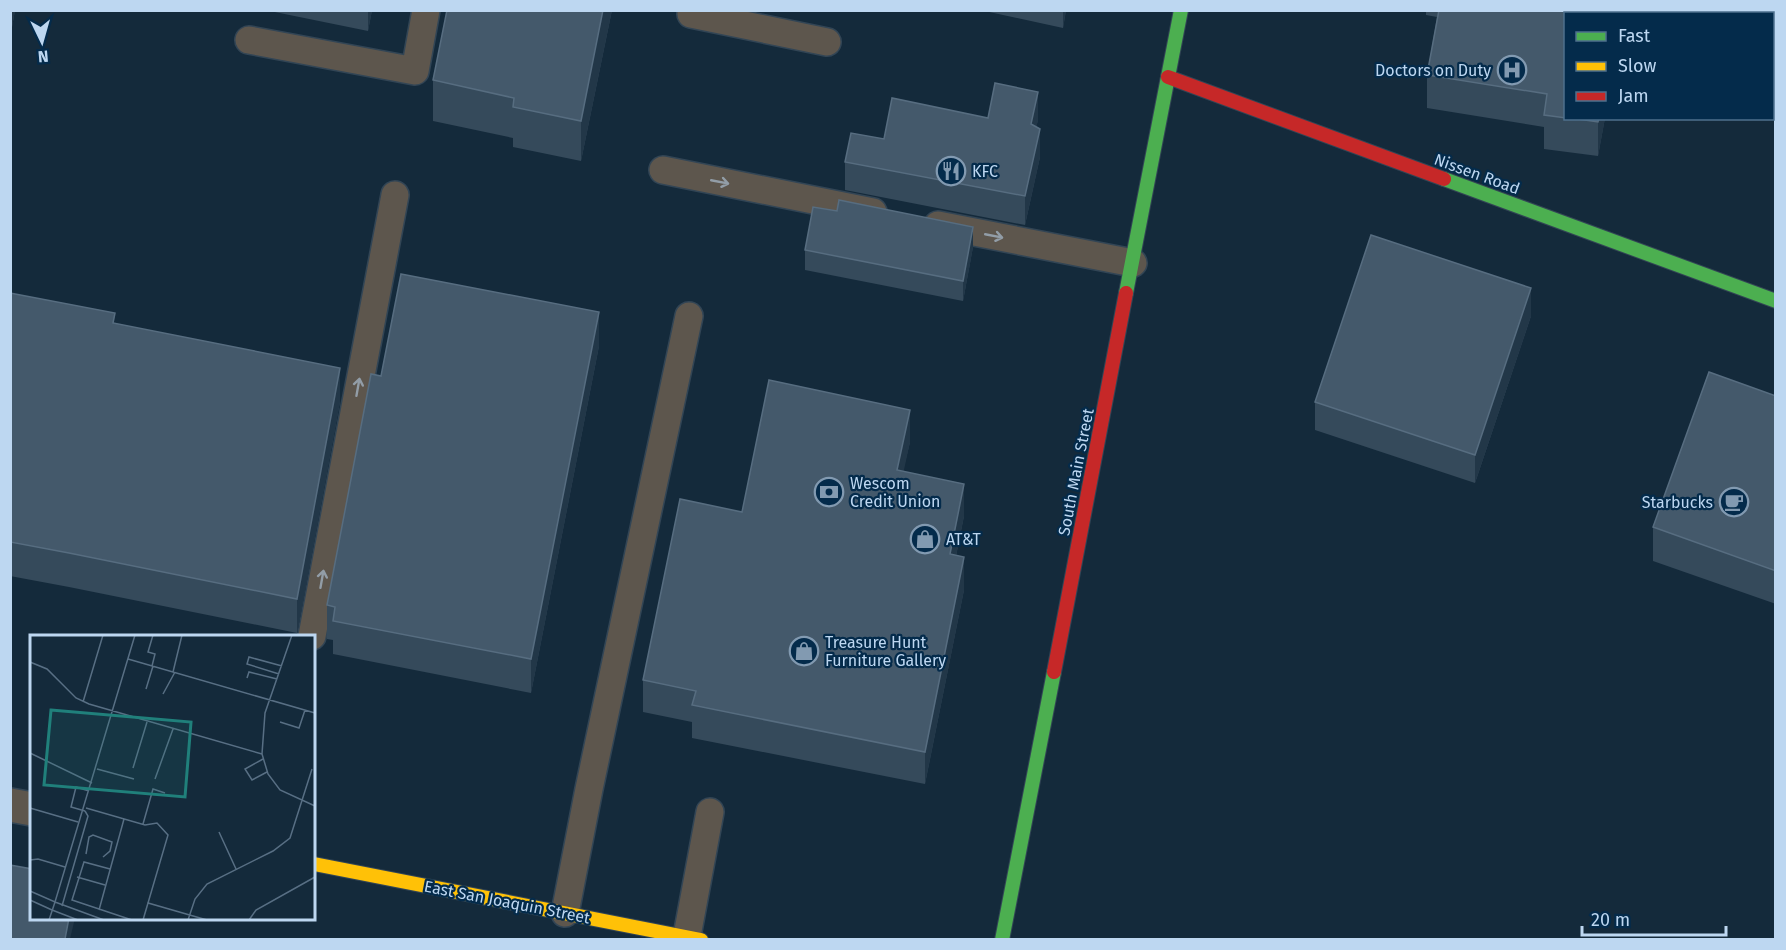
<svg xmlns="http://www.w3.org/2000/svg" width="1786" height="950" font-family="'Fira Sans',sans-serif">
<rect width="100%" height="100%" fill="#142a3b"/>
<g fill="none" stroke-linecap="round" stroke-linejoin="round">
<g stroke="#324555" stroke-width="30">
<g id="lane">
<path d="M691,14L827,42"/>
<path d="M249,40L415,71L426,10"/>
<path d="M663,170L873,212"/>
<path d="M938,225L1133,263"/>
<path d="M312,636L395,195"/>
<path d="M565,913L589,789L689,316"/>
<path d="M687,936L710,812"/>
</g>
</g>
<g stroke="#324555" stroke-width="36">
<path id="street" d="M10,805L32,809"/>
</g>
<g stroke="#324555" stroke-width="16">
<g id="fast">
<path d="M1444,179L1776,301"/>
<path d="M1126,293L1181,10"/>
<path d="M1002,940L1054,672"/>
</g>
</g>
<g stroke="#324555" stroke-width="16">
<path id="slow" d="M314,864L701,940"/>
</g>
<g stroke="#324555" stroke-width="16">
<g id="jam">
<path d="M1168,77L1444,179"/>
<path d="M1054,672L1126,293"/>
</g>
</g>
<use href="#lane" stroke="#5d564d" stroke-width="27"/>
<use href="#street" stroke="#5d564d" stroke-width="33"/>
<use href="#fast" stroke="#4caf50" stroke-width="14"/>
<use href="#slow" stroke="#ffc107" stroke-width="14"/>
<use href="#jam" stroke="#c62828" stroke-width="14"/>
</g>
<g fill="#354a5b">
<path d="M10,10H15L12,27H10Z"/>
<path d="M265,10H372L368,31Z"/>
<path d="M612,10L581,161L513,147V138L433,121V80Z"/>
<path d="M980,10H1066L1063,28Z"/>
<path d="M1426,10H1624V14H1566V118H1605L1598,156L1544,149V127L1427,108V75L1437,17L1426,15Z"/>
<path d="M988,118L1038,120L1036,127L1040,157L1025,225L845,190V162L884,139Z"/>
<path d="M1776,162V192H1775Z"/>
<path d="M837,211L973,247L963,301L805,270V250Z"/>
<path d="M10,293L115,323L340,402L297,633L69,587L10,576Z"/>
<path d="M1531,316L1475,483L1315,430V402Z"/>
<path d="M599,346L531,693L333,654V640L327,639V605L381,376Z"/>
<path d="M1776,396V604L1653,561V527Z"/>
<path d="M910,442L903,471L964,516L956,556L964,590L925,784L692,738V722L643,712V680Z"/>
</g>
<g fill="#223748">
<path d="M12,10H15L12,27Z"/>
<path d="M368,10H372L368,31Z"/>
<path d="M603,10H612L581,161V121Z"/>
<path d="M1063,10H1066L1063,28Z"/>
<rect x="1618" y="10" width="6" height="4"/>
<path d="M1038,92V120L1031,152V124Z"/>
<path d="M1599,118H1605L1598,156V122Z"/>
<path d="M1040,129V157L1025,225V196Z"/>
<path d="M973,227V247L963,301V281Z"/>
<path d="M1531,288V316L1475,483V455Z"/>
<path d="M599,312V346L531,693V659Z"/>
<path d="M340,368V402L297,633V599Z"/>
<path d="M910,410V442L897,502V470Z"/>
<path d="M964,484V516L950,586V554Z"/>
<path d="M964,557V590L925,784V752Z"/>
<path d="M69,918H75L70,939H65Z"/>
</g>
<g fill="#44596b" stroke="#576d80" stroke-width="1.5">
<path d="M447,10H603L581,121L513,107L514,98L433,80Z"/>
<path d="M1439,10H1618V14H1566V118L1544,115L1547,94L1427,75Z"/>
<path d="M995,83L1038,92L1031,124L1040,129L1025,196L845,162L851,133L884,139L892,98L988,118Z"/>
<path d="M1571,118H1599L1598,122Z"/>
<path d="M839,200L973,227L963,281L805,250L813,207L837,211Z"/>
<path d="M1371,235L1531,288L1475,455L1315,402Z"/>
<path d="M401,274L599,312L531,659L333,621L335,607L327,605L371,374L381,376Z"/>
<path d="M10,293L115,313L113,323L340,368L297,599L69,553L10,542Z"/>
<path d="M1709,372L1776,396V571L1653,527Z"/>
<path d="M769,380L910,410L897,470L964,484L950,554L964,557L925,752L692,705L696,691L643,680L680,499L742,512Z"/>
<path d="M10,865L32,869V918H69L65,939H10Z"/>
</g>
<defs><path id="oneway-shaft" d="M-6 0H5M1.5-3L5.5 0L1.5 3" fill="none" stroke-width="1.6" stroke-linecap="round" stroke-linejoin="round" transform="scale(1.5)"/></defs>
<g stroke="#929da7">
<use href="#oneway-shaft" transform="translate(720 182) rotate(11)"/>
<use href="#oneway-shaft" transform="translate(994 236) rotate(11)"/>
<use href="#oneway-shaft" transform="translate(358 387) rotate(-80)"/>
<use href="#oneway-shaft" transform="translate(322 579) rotate(-80)"/>
</g>
<defs>
<g id="hospital-ring" transform="scale(1.5)"><circle r="9.5" fill="#042b4b" stroke="#829ab1" stroke-width="1.5"/><path d="M-5-5h3v3.5h4V-5h3V5h-3V1.5h-4V5h-3Z" fill="#829ab1"/></g>
<g id="restaurant-ring" transform="scale(1.5)"><circle r="9.5" fill="#042b4b" stroke="#829ab1" stroke-width="1.5"/><path d="M-5-6h1v4h1v-4h1v4h1v-4h1v5L-1.5 .5V6h-2V.5L-5-1ZM5-6V6H3V1.5H1.5Q1.5-4 5-6Z" fill="#829ab1"/></g>
<g id="bank-ring" transform="scale(1.5)"><circle r="9.5" fill="#042b4b" stroke="#829ab1" stroke-width="1.5"/><path d="M-6-4H6V4H-6ZM0-2.3a2.3 2.3 0 1 0 0 4.6a2.3 2.3 0 1 0 0-4.6Z" fill="#829ab1"/></g>
<g id="cafe-ring" transform="scale(1.5)"><circle r="9.5" fill="#042b4b" stroke="#829ab1" stroke-width="1.5"/><path d="M-5.5-4.5H6V0H3Q3 3.5 0 3.5H-2.5Q-5.5 3.5-5.5 0ZM3-3.2v2h1.7v-2ZM-6 4.5H4V6H-6Z" fill="#829ab1"/></g>
<g id="shop-ring" transform="scale(1.5)"><circle r="9.5" fill="#042b4b" stroke="#829ab1" stroke-width="1.5"/><path d="M-5-2.5h2.3a2.7 3.5 0 0 1 5.4 0H5L5.5 6h-11ZM-1.5-2.5h3a1.5 2.3 0 0 0-3 0Z" fill="#829ab1"/></g>
</defs>
<g fill-rule="evenodd">
<use href="#hospital-ring" x="1512" y="70"/>
<use href="#restaurant-ring" x="951" y="171"/>
<use href="#bank-ring" x="829" y="492"/>
<use href="#cafe-ring" x="1734" y="502"/>
<use href="#shop-ring" x="925" y="539"/>
<use href="#shop-ring" x="804" y="651"/>
</g>
<g text-anchor="middle" dominant-baseline="central" stroke-width="4.5" stroke-linejoin="round" paint-order="stroke">
<g font-size="16" fill="#bdd7f1" stroke="#042b4b" text-anchor="start">
<text x="1491" y="70" text-anchor="end">Doctors on Duty</text>
<text x="972" y="171">KFC</text>
<text x="850" y="483">Wescom<tspan x="850" dy="18">Credit Union</tspan></text>
<text x="1713" y="502" text-anchor="end">Starbucks</text>
<text x="946" y="539">AT&amp;T</text>
<text x="825" y="642">Treasure Hunt<tspan x="825" dy="18">Furniture Gallery</tspan></text>
</g>
<g font-size="16" fill="#bdd7f1" stroke="#042b4b">
<text transform="translate(1477 174) rotate(20)">Nissen Road</text>
<text transform="translate(1076 472) rotate(-79)">South Main Street</text>
<text transform="translate(507 902) rotate(11)">East San Joaquin Street</text>
</g>
</g>
<g transform="translate(30 635)">
<rect width="285" height="285" fill="#142a3b"/>
<path fill="none" stroke="#586f84" stroke-width="1.5" d="M262,0L235,78L232,119L238,139L250,155L285,171M98,24L285,78M0,27L17,34L46,63L59,69L232,119M122,31L125,19L118,17L123,0M143,37L152,0M249,39L217,29L219,22L252,31M217,43L219,37L247,44M116,54L123,31M133,59L145,37M53,67L73,0M250,87L269,93L275,75M0,118L62,148M233,124L215,134L222,145L237,137M103,133L117,87M67,134L104,144M125,144L143,94M0,173L48,187M56,173L115,190L127,188L138,200L118,268M55,176L41,172L46,152L59,156M113,189L123,154L135,158M189,197L206,234M56,219L59,202L63,200L82,207L80,216L73,222M0,225L8,224L35,232M80,234L54,227L42,265L102,285M47,242L75,250M0,256L25,267L105,0M0,265L22,275M32,271L58,181L55,176M22,275L48,285M69,275L94,184M19,285L25,267L74,285M113,285L118,268L177,285M158,285L165,264L177,249L243,216L260,203L282,134M219,285L226,275L285,242"/>
<path fill="#20807b" fill-opacity="0.15" stroke="#20807b" stroke-width="3" d="M21,75L161,87L155,162L14,150Z"/>
<rect width="285" height="285" fill="none" stroke="#bdd7f1" stroke-width="3"/>
</g>
<rect width="1786" height="950" fill="none" stroke="#bdd7f1" stroke-width="24"/>
<rect x="1564" y="12" width="210" height="108" fill="#042b4b" stroke="#4e708d" stroke-width="1.5"/>
<rect x="1576" y="32" width="30" height="9" fill="#4caf50" stroke="#4e708d" stroke-width="1.5"/>
<text x="1618" y="42" font-size="18" fill="#bdd7f1">Fast</text>
<rect x="1576" y="62" width="30" height="9" fill="#ffc107" stroke="#4e708d" stroke-width="1.5"/>
<text x="1618" y="72" font-size="18" fill="#bdd7f1">Slow</text>
<rect x="1576" y="92" width="30" height="9" fill="#c62828" stroke="#4e708d" stroke-width="1.5"/>
<text x="1618" y="102" font-size="18" fill="#bdd7f1">Jam</text>
<g transform="translate(42 42) rotate(175)" stroke="#042b4b" stroke-width="4.5" paint-order="stroke">
<path d="M0-4.5L10 22L0 15L-10 22Z" fill="#bdd7f1"/>
<text y="-9" font-size="16" font-weight="bold" text-anchor="middle" fill="#bdd7f1">N</text>
</g>
<path d="M1582 926v9h144v-9" fill="none" stroke="#bdd7f1" stroke-width="3"/>
<text x="1591" y="926" font-size="18" fill="#bdd7f1" stroke="#042b4b" stroke-width="4.5" paint-order="stroke">20 m</text>
</svg>
